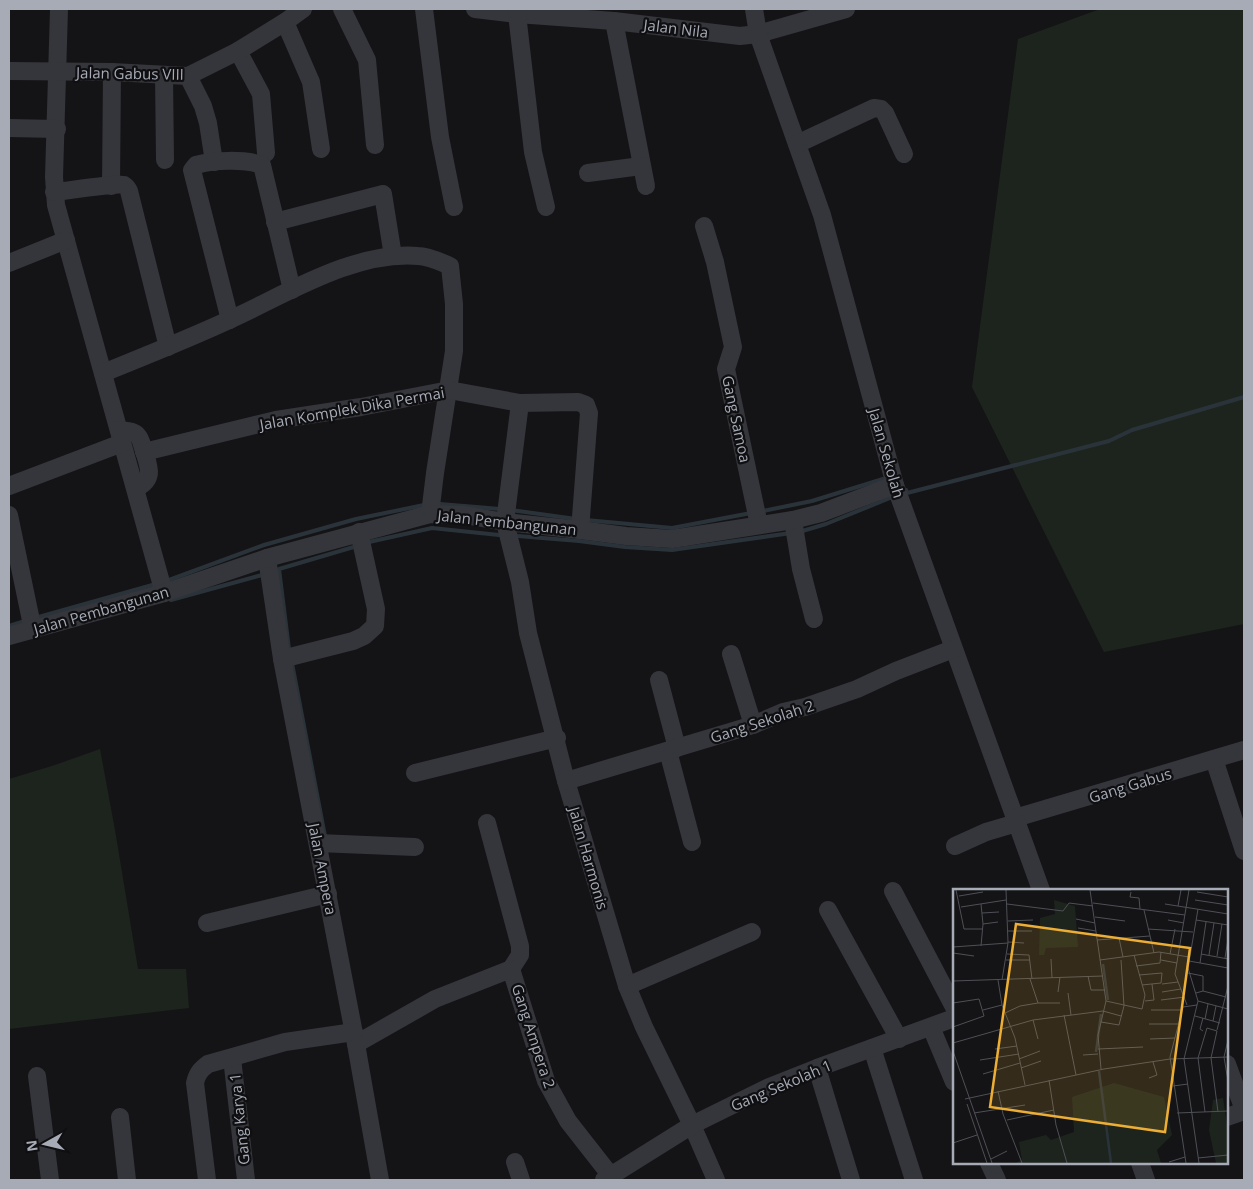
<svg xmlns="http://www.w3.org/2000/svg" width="1253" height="1189" font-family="'Open Sans',sans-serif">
<rect width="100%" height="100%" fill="#141416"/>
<g fill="#1d241d">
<path d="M1100,9H1244V624L1104,652L972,387L1018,39Z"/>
<path d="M100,749L115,830L138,969H186L189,1008L9,1029V779L55,765Z"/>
</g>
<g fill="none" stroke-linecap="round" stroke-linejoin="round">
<g stroke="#2b333a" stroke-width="4">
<path d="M906,490L907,493L1109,441L1132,430L1244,397"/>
<path d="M440,504L500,509"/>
<path d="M511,510L576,519"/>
<path d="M763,511L812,501L883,479"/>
<path d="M586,520L672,528L751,513"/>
<path d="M799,532L826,524L890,498"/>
<path d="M518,536L579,541L625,547L672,550L791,533"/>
<path d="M369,542L432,528L499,535"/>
<path d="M169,580L264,545L356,519L424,505"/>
<path d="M171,600L262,575L263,578"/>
<path d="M35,618L156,584"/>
<path d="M9,626L25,621"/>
<path d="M289,649L279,569L357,546"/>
<path d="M292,663L325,836"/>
</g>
<g stroke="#35363b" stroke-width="18">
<path d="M59,9L54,177L56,205L164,593"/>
<path d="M342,9L367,60L375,145"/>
<path d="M424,9L440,137L454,207"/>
<path d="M475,9L517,14L614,21L740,36L758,34L846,9"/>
<path d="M754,9L758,34L822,215L895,485L1041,890"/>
<path d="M517,14L533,152L546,207"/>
<path d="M614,21L646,186"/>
<path d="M285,22L311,82L321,149"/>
<path d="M238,51L261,94L266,153"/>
<path d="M9,71L112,72L188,76L238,51L285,22L303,9"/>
<path d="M164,75L165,160"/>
<path d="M188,76L203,106L208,123L214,162"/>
<path d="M9,128L57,129"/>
<path d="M797,144L874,108L881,109L885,113L904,154"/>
<path d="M588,173L641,166"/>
<path d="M111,186L112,72"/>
<path d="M54,192C66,191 116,183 124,185C126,186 128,189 129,191L168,347"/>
<path d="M275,222L383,194L393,256"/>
<path d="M704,226L715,262L733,347L726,369L759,525"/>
<path d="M9,263L66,240"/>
<path d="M230,320L192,170L196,165C213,160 245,159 262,165L292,290"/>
<path d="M103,373C145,356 188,339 229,320C287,294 353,251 418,256C429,256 440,262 450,266L454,304V351L435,473L430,514"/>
<path d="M520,403L505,522L520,582L528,633L566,781L627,986L644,1027L692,1125L716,1180"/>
<path d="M119,430C125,431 133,430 138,436C141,439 142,446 144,451C149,467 155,479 136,488"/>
<path d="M144,452L276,420L361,407L449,390L520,403L578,402L586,405L589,413L580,530"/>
<path d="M9,486L122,443"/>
<path d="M9,515L33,630"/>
<path d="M793,520L801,569L814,619"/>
<path d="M267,558L282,659L356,1044L380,1180"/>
<path d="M9,636L164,593L267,558L430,514L464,515L505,522L580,530L626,536L672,539L793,520L821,513L895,485"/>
<path d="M731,654L753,725"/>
<path d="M282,659L353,641L364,636L375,626L376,609L359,532"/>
<path d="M659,680L677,748"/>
<path d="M668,751L692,842"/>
<path d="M1214,759L1244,851"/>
<path d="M415,773L557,738"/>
<path d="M566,781L753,725L783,712L805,707L857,689L896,671L953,649"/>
<path d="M1015,818L1244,750"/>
<path d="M487,823L520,946V955L511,969"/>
<path d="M318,843L415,847"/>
<path d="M955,846L986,832L1017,823"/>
<path d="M893,891L954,1007"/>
<path d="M828,910L899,1039"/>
<path d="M207,923L328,894"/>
<path d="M627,986L752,932"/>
<path d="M931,1027L954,1082"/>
<path d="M356,1044L435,999L511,969L546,1081L568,1121L611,1176"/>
<path d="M872,1048L914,1180"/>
<path d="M232,1058L246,1180"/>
<path d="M1227,1064L1244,1110"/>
<path d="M817,1068L851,1180"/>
<path d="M37,1076L50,1180"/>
<path d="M120,1117L127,1180"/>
<path d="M1227,1117L1244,1111"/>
<path d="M515,1162L521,1180"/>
<path d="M989,1163L997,1180"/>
<path d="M1140,1163L1146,1180"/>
<path d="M207,1180L195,1083C197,1074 200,1070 208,1064L285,1042L354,1032"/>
<path d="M604,1180L692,1125L769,1087L817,1068L954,1018"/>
</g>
</g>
<g text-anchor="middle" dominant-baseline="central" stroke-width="4.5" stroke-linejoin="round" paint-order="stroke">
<g font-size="15" fill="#a6abb6" stroke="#0f0f11">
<text transform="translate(676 28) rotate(7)">Jalan Nila</text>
<text transform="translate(130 73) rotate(1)">Jalan Gabus VIII</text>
<text transform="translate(352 408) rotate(-10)">Jalan Komplek Dika Permai</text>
<text transform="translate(737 419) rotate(78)">Gang Samoa</text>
<text transform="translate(887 453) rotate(74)">Jalan Sekolah</text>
<text transform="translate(507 522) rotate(6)">Jalan Pembangunan</text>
<text transform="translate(101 610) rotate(-16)">Jalan Pembangunan</text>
<text transform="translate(762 721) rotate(-18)">Gang Sekolah 2</text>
<text transform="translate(1130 785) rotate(-17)">Gang Gabus</text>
<text transform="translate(589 858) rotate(74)">Jalan Harmonis</text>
<text transform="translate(323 869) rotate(79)">Jalan Ampera</text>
<text transform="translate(534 1036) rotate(72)">Gang Ampera 2</text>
<text transform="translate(781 1085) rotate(-23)">Gang Sekolah 1</text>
<text transform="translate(239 1119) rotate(-96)">Gang Karya 1</text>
</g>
</g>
<g transform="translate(953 889)">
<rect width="275" height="275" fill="#141416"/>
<path d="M101,11L122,17L125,58L93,59L91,66H86L87,29L102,25ZM161,194L211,208L219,246L204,261L208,274H63L69,271L66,253L93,246L98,251L121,243L119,208ZM270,209L275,242V274H263L256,241L260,211Z" fill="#1d241d"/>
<path fill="none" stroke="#2b333a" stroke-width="2.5" d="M150,75L155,111M143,163L148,125M146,182L158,274"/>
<path fill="none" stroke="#4e5056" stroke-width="1" d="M3,1L11,40H30M137,1L153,112L145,146L148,180M138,1H178M178,3L177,8L186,9L187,20M244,3L275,8M6,7L30,3M242,11L275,16M140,14L232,26M54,15L110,22L116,14L140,17M212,15L275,25M225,17L228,1M8,18L53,11M245,20L235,79L245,112L231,170L246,274M191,21L201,64M29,24L46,23M142,28L172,32M123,30L142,34M215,31L231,34M243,31L275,36M55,32L80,31M30,35L45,33M125,39L143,42M195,40L240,43M55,42H79M166,49L170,68M144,51L197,47M55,53L71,54M28,57L30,35L28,15M0,58L55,54M0,64L21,67M54,65L76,66L79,90M217,65L222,40M248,65L275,70M256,66L261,34M264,67L269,35M272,69L275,50M98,70L99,89M53,71H77M147,71L206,63L236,68M208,71L224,74M236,72L275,79M247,74L253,33M183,77L207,74L208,63M235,84L250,87V102M186,86L209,84L208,94L189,96M135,87L138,101H152M45,91L49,116L62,149L72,196M49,91L55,54L53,1M0,92L150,87M209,95L225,93M105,103L107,88M209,103L228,100M115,104L118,126M243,104L250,102L273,108M208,111L232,108M153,112L189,120L192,106L181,66M192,112L201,111L199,95M245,112L275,120M0,114L26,110L31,127L0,138M85,114H107M234,116L222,85L236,1M30,121L49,116M198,121H228M52,124L67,117L85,114L77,90M111,126L123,186M242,127L267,134M250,129L247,140L250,142M252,130L255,115M80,131L85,150M260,132L263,117M148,133L166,136L171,117L168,71M196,135H225M264,141L275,97M197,150L222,149M275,151L271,168L275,192M0,154L80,131L150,122L168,127M42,160L64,157M145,160L190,158M0,162L39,274M130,166L145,165M66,170L87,162M27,171L66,165M68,179L88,172M30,185L67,174M196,189L204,186L200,173M96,191L103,236L114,274M220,197L235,195M45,202L50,225L69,274M12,210L151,180L217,170L275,168M14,215L34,274M252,223L245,169L254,139L264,142L258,169L265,223M21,224L72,216M224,224L275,222M54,231L101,221M0,254L24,246M245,269L275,266M38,270L54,262M216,273L232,268M233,274L217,168L230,118L244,116"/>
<path fill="#edae36" fill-opacity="0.15" stroke="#edae36" stroke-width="2.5" d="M63,35L237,59L212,243L37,218Z"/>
<rect width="275" height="275" fill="none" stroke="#a6abb6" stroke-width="2.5"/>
</g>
<rect width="1253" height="1189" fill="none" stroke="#a6abb6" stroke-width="20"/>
<g transform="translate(45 1144) rotate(262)" stroke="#0f0f11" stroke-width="4" paint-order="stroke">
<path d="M0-4L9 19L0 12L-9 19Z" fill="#a6abb6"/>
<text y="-8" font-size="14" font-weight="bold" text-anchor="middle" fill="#a6abb6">N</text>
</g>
</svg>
